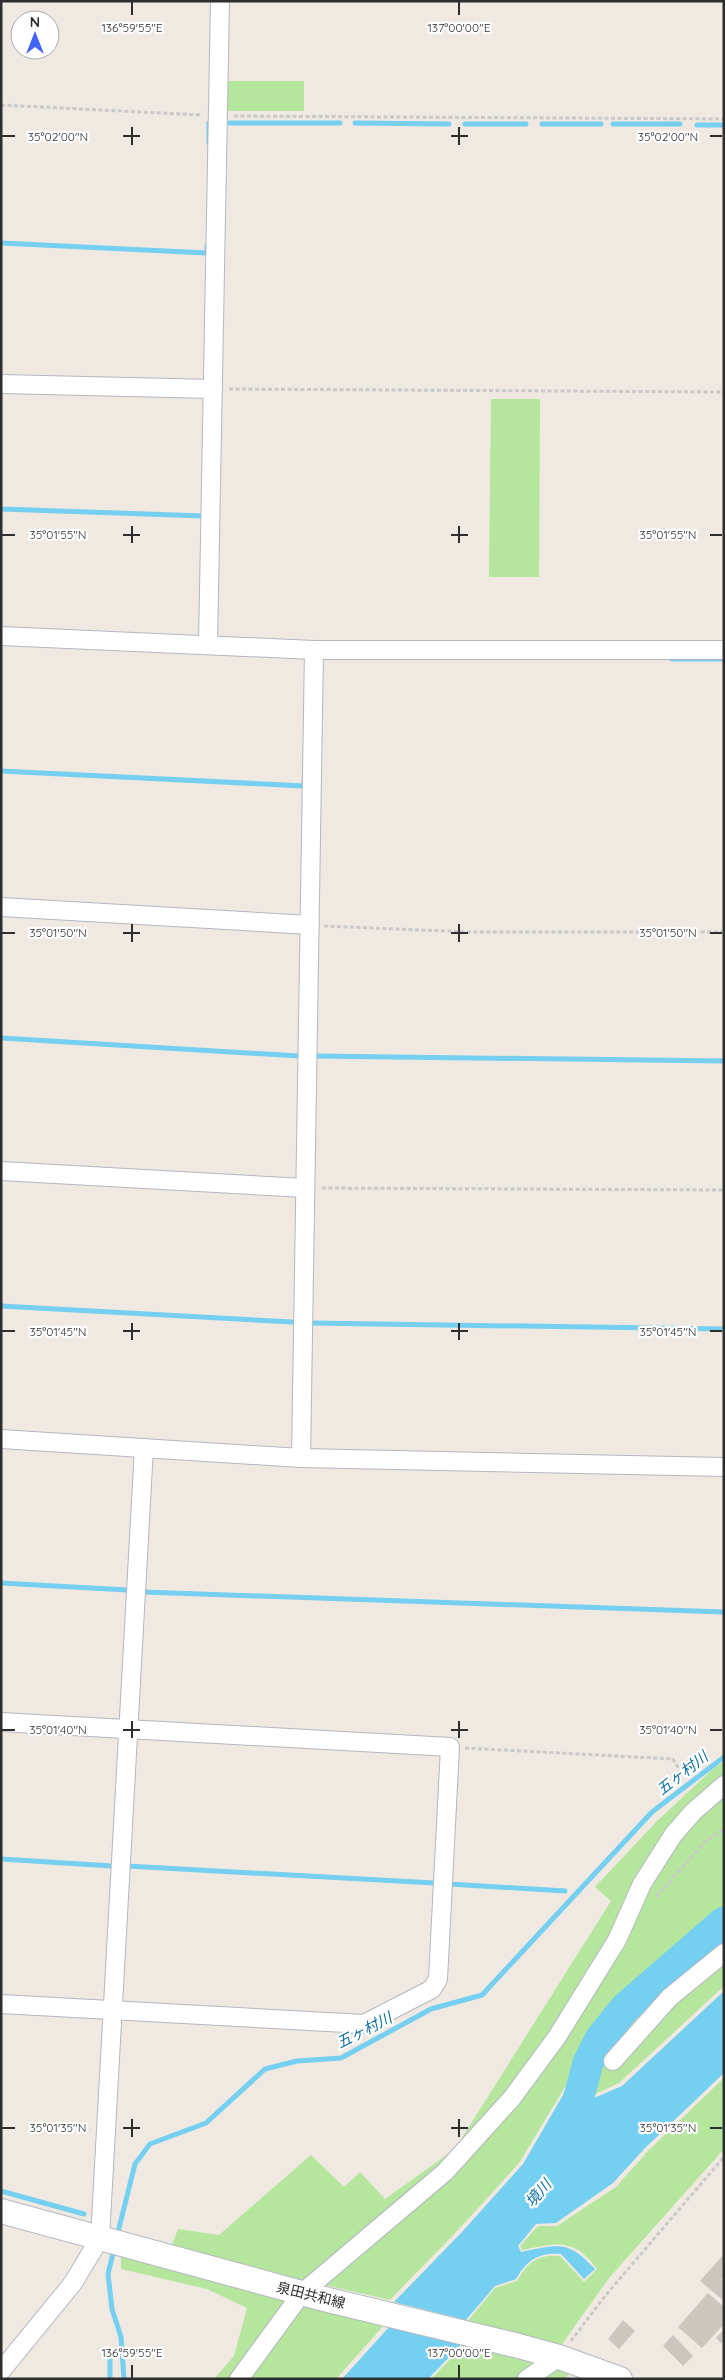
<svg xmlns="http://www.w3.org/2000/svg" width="725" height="2380" font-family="Quicksand,'Noto Sans JP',sans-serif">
<rect width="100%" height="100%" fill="#efe9e1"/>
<g fill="#b6e59e">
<path d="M223,81H304V111H227L222,107Z"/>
<path d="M491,399H540L539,577H489Z"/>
<path d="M724,1762V1986L619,2083L591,2096L600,2062L585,2054L519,2163L458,2230L390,2300L303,2280L172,2245L178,2229L219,2235L311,2155L344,2187L360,2172L385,2199L455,2149L611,1901L595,1887L656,1822L715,1767Z"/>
<path d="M724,2078V2149L609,2278L560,2347L468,2321L495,2288L517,2281C528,2262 538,2254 560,2256L584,2282L597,2269C574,2237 557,2243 522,2250L520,2246L538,2226H557L616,2187L648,2151Z"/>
<path d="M121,2252L385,2324L336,2379H214L234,2356L247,2308L207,2289L121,2269Z"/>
<path d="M464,2345L571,2373L563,2379H431Z"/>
</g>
<g fill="#75cff0">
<path d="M724,1991V2073L645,2148L613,2183L556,2223L536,2224L518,2246L521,2252C558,2245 567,2239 595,2269L584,2279L561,2254C539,2252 527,2260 516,2279L495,2286L466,2320L394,2302L462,2232L523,2164L585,2057L598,2063L587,2101L622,2086Z"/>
<path d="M390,2326L461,2345L428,2379H342Z"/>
</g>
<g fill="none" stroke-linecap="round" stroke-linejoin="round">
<g stroke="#75cff0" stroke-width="5">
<path d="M230,123H340"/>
<path d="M355,123L449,124"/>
<path d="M465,124H526"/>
<path d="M542,124H601"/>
<path d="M613,124H680"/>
<path d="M697,125H724"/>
<path d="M209,143V123"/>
<path d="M1,243L207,253V246"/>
<path d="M1,509L204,516"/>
<path d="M672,659H724"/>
<path d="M1,771L304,786V781"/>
<path d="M1,1038L299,1056"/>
<path d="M315,1056L724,1061"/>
<path d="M1,1306L292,1322"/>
<path d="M310,1323L724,1329"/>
<path d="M1,1583L127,1590"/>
<path d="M143,1592L724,1612"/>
<path d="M1,1859L112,1866"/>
<path d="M127,1866L434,1883"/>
<path d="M449,1884L565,1891"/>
<path d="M1,2191L84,2214"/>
<path d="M117,2236L135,2164L150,2144L206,2123L265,2069L297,2061L341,2058L431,2009L482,1995L652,1812L724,1757"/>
<path d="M114,2249L108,2274L112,2309L121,2337L124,2379"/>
<path d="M110,2379V2351"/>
</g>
<path stroke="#75cff0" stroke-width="31" d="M578,2100L588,2063L600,2039L625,2008L724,1922"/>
</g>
<g fill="#cbc7bf">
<path d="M724,2254V2276L721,2280L724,2282V2301L700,2281Z"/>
<path d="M708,2293L724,2307V2324L702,2348L678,2327Z"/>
<path d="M623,2320L635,2331L619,2349L608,2339Z"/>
<path d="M724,2329V2340L721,2343L716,2338Z"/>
<path d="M673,2335L693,2356L683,2366L663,2346Z"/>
</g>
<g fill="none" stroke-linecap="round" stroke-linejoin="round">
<g stroke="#b4b7c1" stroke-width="20">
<g id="street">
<path d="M1,384L213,389"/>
<path d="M1,636L314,650H724"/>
<path d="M208,645L220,1"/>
<path d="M1,907L310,925"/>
<path d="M1,1171L304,1188"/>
<path d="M1,1439L301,1458L724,1467"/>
<path d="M301,1458L314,650"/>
<path d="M1,1722L450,1747L438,1979L432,1989L364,2024L1,2004"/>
<path d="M613,2061L670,1997L724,1953"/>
<path d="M1,2371L73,2283L100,2238L144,1448"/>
<path d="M239,2379L302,2293L445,2172L512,2098L557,2037L617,1940L642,1884L673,1835L693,1812L724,1785"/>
<path d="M527,2379L559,2357"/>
</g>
</g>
<g stroke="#b4b7c1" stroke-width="26">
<path id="secondary" d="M1,2211L320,2298L515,2345L559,2357L620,2379"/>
</g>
<g stroke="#c9c9c9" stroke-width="3" stroke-dasharray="4 2.5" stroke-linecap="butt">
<path d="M1,105L201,115"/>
<path d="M234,116L724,119"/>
<path d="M229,389L724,392"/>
<path d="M324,926L470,932H724"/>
<path d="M322,1188L724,1190"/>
<path d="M465,1748L673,1759L680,1771"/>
<path d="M656,1897L705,1842L724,1829"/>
<path d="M571,2341L605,2296L724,2157"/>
</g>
<use href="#street" stroke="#fff" stroke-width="18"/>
<use href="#secondary" stroke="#fff" stroke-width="24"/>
</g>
<path fill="none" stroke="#2e2e2e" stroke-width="2" d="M132,2V15M459,2V15M132,127V145M459,127V145M2,136H15M123,136H140M451,136H468M710,136H722M132,526V543M459,526V543M2,535H15M123,535H140M451,535H468M710,535H722M132,924V942M459,924V942M2,933H15M123,933H140M451,933H468M710,933H722M132,1323V1340M459,1323V1340M2,1331H15M123,1331H140M451,1331H468M710,1331H722M132,1721V1738M459,1721V1738M2,1730H15M123,1730H140M451,1730H468M710,1730H722M132,2119V2137M459,2119V2137M2,2128H15M123,2128H140M451,2128H468M710,2128H722M132,2365V2378M459,2365V2378"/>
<g text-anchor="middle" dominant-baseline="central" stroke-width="4.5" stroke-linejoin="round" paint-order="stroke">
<g font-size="14" fill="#2e2e2e" stroke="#fff">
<text transform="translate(311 2295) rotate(14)">泉田共和線</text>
</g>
<g font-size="15" font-style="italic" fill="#0d6fa3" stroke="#fff">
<text transform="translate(682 1773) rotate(-38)">五ヶ村川</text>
<text transform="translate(364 2030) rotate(-27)">五ヶ村川</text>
<text transform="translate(538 2193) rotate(-49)">境川</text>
</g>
</g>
<g font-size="12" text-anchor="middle" fill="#2e2e2e" stroke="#fff" stroke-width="4.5" stroke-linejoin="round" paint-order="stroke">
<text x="132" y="32">136°59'55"E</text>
<text x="459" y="32">137°00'00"E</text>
<text x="58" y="141">35°02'00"N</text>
<text x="668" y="141">35°02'00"N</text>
<text x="58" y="539">35°01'55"N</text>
<text x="668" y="539">35°01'55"N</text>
<text x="58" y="937">35°01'50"N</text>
<text x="668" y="937">35°01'50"N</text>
<text x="58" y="1336">35°01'45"N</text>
<text x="668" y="1336">35°01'45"N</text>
<text x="58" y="1734">35°01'40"N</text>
<text x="668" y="1734">35°01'40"N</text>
<text x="58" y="2132">35°01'35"N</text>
<text x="668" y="2132">35°01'35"N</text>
<text x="132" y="2357">136°59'55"E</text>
<text x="459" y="2357">137°00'00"E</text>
</g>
<rect width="725" height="2380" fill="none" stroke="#2e2e2e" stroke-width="5"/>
<g transform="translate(35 35)"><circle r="24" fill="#ffffff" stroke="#ababab"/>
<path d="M0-4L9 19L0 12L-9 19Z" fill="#4264fb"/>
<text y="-8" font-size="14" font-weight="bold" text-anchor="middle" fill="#2e2e2e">N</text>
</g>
</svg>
